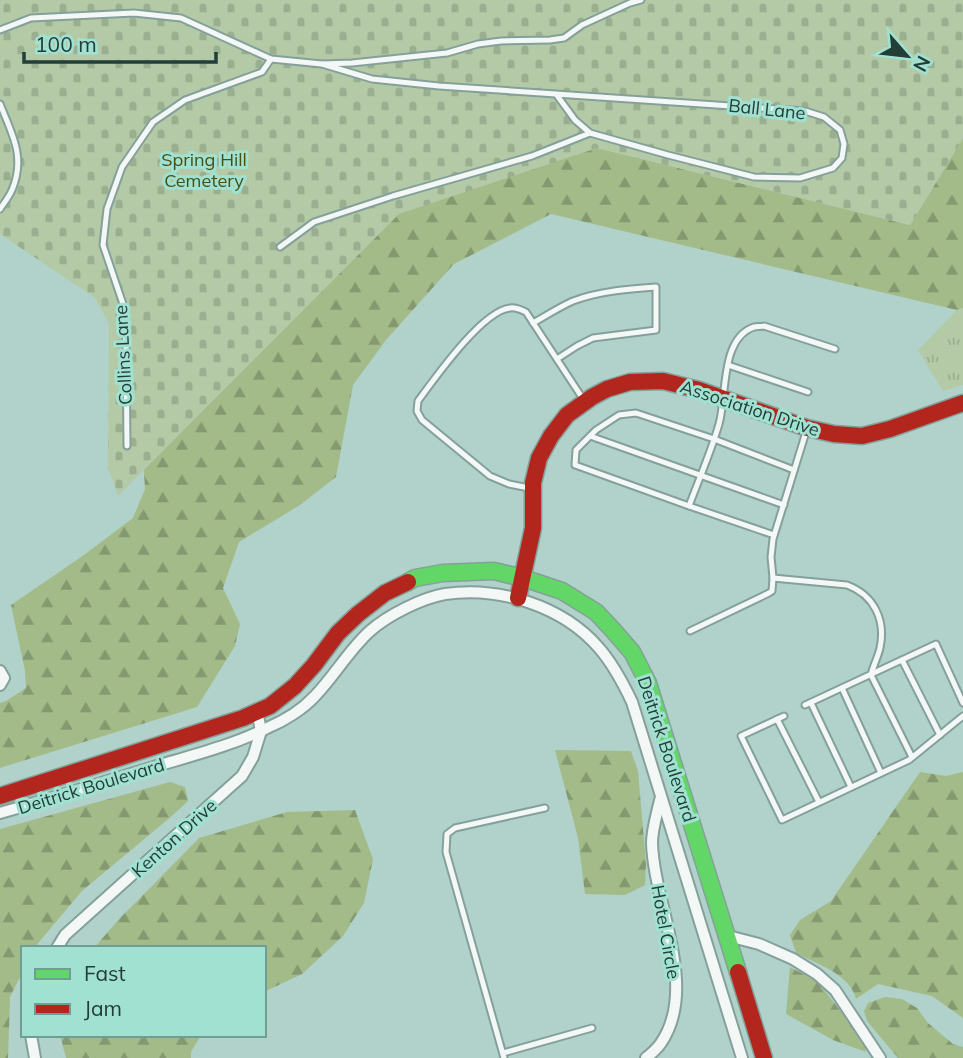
<svg xmlns="http://www.w3.org/2000/svg" width="963" height="1058" font-family="Mulish,sans-serif">
<defs>
<pattern id="grass-tufts" width="24" height="20" patternUnits="userSpaceOnUse" patternTransform="scale(1.75)"><rect width="24" height="20" fill="#b4caa6"/><path d="M3 7l-1-3M5 7V3M7 7l1-3M15 17l-1-3M17 17v-4M19 17l1-3" fill="none" stroke="#9aae90"/></pattern>
<pattern id="forest-firs" width="22" height="20" patternUnits="userSpaceOnUse" patternTransform="scale(1.75)"><rect width="22" height="20" fill="#a2bb88"/><path d="M5 1l3.5 6h-7zM16 11l3.5 6h-7z" fill="#849970"/></pattern>
<pattern id="cemetery-stones" width="16" height="16" patternUnits="userSpaceOnUse" patternTransform="scale(1.75)"><rect width="16" height="16" fill="#b4caa6"/><path d="M2 7V4a2 2 0 0 1 4 0v3zM10 15v-3a2 2 0 0 1 4 0v3z" fill="#9aae90"/></pattern>
</defs>
<rect width="100%" height="100%" fill="#b0d2ca"/>
<path fill="url(#grass-tufts)" d="M963,308V385L943,391L918,350L957,310Z"/>
<g fill="url(#forest-firs)">
<path d="M963,138V308L957,310L551,214L454,264L386,340L353,385L336,477L300,505L239,542L223,588L240,624L235,646L197,707L0,768V703L6,701L26,688L25,671L11,605L84,555L133,518L145,489L136,344L395,204L597,148L910,225Z"/>
<path d="M555,750L631,751L638,771L646,864L645,885L625,895L585,894L578,838Z"/>
<path d="M920,772L946,776L963,772V1018L932,996L878,984L856,999C850,974 817,964 796,953L790,935L800,920L831,901Z"/>
<path d="M170,782L185,787L188,801L173,815L82,891L34,948H23V971L10,997L8,1058H0V829Z"/>
<path d="M355,810L373,859L364,903L343,936L302,974L264,992V948H94L119,919L152,886L199,838L287,812Z"/>
<path d="M790,967L817,981L865,1042L866,1052L833,1040L786,1014Z"/>
<path d="M885,997L902,999L917,1008L928,1023L953,1044L963,1047V1058H898L867,1021L864,1011L868,1003Z"/>
<path d="M60,1035H201L191,1052V1058H66Z"/>
</g>
<path fill="url(#cemetery-stones)" d="M0,0H963V138L910,225L597,148L399,214L118,496L108,468L109,324L95,298L0,234Z"/>
<g fill="none" stroke-linecap="round" stroke-linejoin="round">
<g stroke="#85a09a" stroke-width="9">
<g id="lane">
<path d="M0,30L31,18L134,13L181,18L271,59L322,64L352,63L447,53L478,44L501,41L550,40L564,38L582,25L630,3L641,0"/>
<path d="M322,64L372,79L439,86L805,111L824,117L840,130L844,144L842,158L833,168L800,178L754,177L668,155L590,133L575,120L556,94"/>
<path d="M0,104C12,134 26,157 12,190C9,197 4,203 0,209"/>
<path d="M280,247L314,222L393,196L532,156L590,133"/>
<path d="M533,323C546,316 559,307 573,301C600,291 628,289 656,287V330L593,338L577,346L557,359"/>
<path d="M728,365L808,392"/>
<path d="M590,436L784,505"/>
<path d="M127,446L126,343L123,304L103,245L107,209L122,167L153,122L185,100L262,72L271,59"/>
<path d="M794,470L714,439L636,413L619,415L596,430L576,450L575,465L689,506C699,479 711,452 719,424C727,397 720,338 754,327C757,326 761,327 764,326L835,349"/>
<path d="M529,488L509,484L490,476L422,420L417,411L418,401C435,378 482,311 510,308C516,307 521,310 526,312L583,399"/>
<path d="M689,506L774,535"/>
<path d="M773,578L771,557L773,539L806,432"/>
<path d="M690,631L769,593L772,591L773,578L847,585C874,595 886,620 880,648C878,657 873,666 871,675L912,757"/>
<path d="M902,660L940,735"/>
<path d="M842,688L881,773"/>
<path d="M811,703L851,787"/>
<path d="M805,705L936,644L963,703"/>
<path d="M784,716L741,736L782,820L909,760L963,716"/>
<path d="M777,719L819,802"/>
<path d="M503,1053L592,1028"/>
<path d="M504,1058L446,852L447,834L455,828L545,808"/>
</g>
</g>
<g stroke="#85a09a" stroke-width="14">
<g id="street">
<path d="M0,671L4,678L0,685"/>
<path d="M0,813C53,798 105,782 157,766C194,755 233,745 267,728C284,721 303,709 315,696C335,675 349,650 370,631C388,615 422,598 445,594C499,586 563,606 599,648C613,664 623,683 632,702L742,1058"/>
<path d="M728,936L759,944L793,959L817,974L835,990L880,1058"/>
<path d="M57,948L65,935L242,776L253,757L261,731L257,711"/>
<path d="M31,1035L35,1058"/>
<path d="M646,1058C651,1054 657,1049 661,1043C699,987 654,905 652,843C652,829 657,814 660,800"/>
</g>
</g>
<g stroke="#85a09a" stroke-width="19">
<path id="fast" d="M408,582L415,578L443,573L494,571L523,578L562,591L596,612L612,629L632,652L648,683L738,972"/>
</g>
<g stroke="#85a09a" stroke-width="19">
<g id="jam">
<path d="M518,598L533,528V483L539,458L551,436L567,415L592,397L607,389L630,382L663,381L699,390L807,428L834,434L862,436L890,429L963,403"/>
<path d="M0,796L243,718L270,706L295,686L314,665L338,633L358,614L385,593L408,582"/>
<path d="M738,972L764,1058"/>
</g>
</g>
<use href="#lane" stroke="#f3f8f7" stroke-width="5"/>
<use href="#street" stroke="#f3f8f7" stroke-width="10"/>
<use href="#fast" stroke="#63d668" stroke-width="16"/>
<use href="#jam" stroke="#b3261e" stroke-width="16"/>
</g>
<g text-anchor="middle" dominant-baseline="central" stroke-width="6" stroke-linejoin="round" paint-order="stroke">
<g font-size="18" fill="#233d37" stroke="#a1e1d2">
<text transform="translate(767 109) rotate(6)">Ball Lane</text>
<text transform="translate(123 355) rotate(-93)">Collins Lane</text>
<text transform="translate(750 408) rotate(18)">Association Drive</text>
<text transform="translate(667 749) rotate(72)">Deitrick Boulevard</text>
<text transform="translate(91 786) rotate(-17)">Deitrick Boulevard</text>
<text transform="translate(174 838) rotate(-42)">Kenton Drive</text>
<text transform="translate(666 932) rotate(80)">Hotel Circle</text>
</g>
<g font-size="18" fill="#465111" stroke="#a1e1d2">
<text x="204" y="159">Spring Hill<tspan x="204" dy="21">Cemetery</tspan></text>
</g>
</g>
<rect x="21" y="946" width="245" height="91" fill="#a1e1d2" stroke="#6f9f94" stroke-width="2"/>
<rect x="35" y="969" width="35" height="10" fill="#63d668" stroke="#6f9f94" stroke-width="2"/>
<text x="84" y="981" font-size="21" fill="#233d37">Fast</text>
<rect x="35" y="1004" width="35" height="10" fill="#b3261e" stroke="#6f9f94" stroke-width="2"/>
<text x="84" y="1016" font-size="21" fill="#233d37">Jam</text>
<g transform="translate(907 56) rotate(118)" stroke="#a1e1d2" stroke-width="5" paint-order="stroke">
<path d="M0-5L12 26L0 18L-12 26Z" fill="#233d37"/>
<text y="-10" font-size="19" font-weight="bold" text-anchor="middle" fill="#233d37">N</text>
</g>
<path d="M24 52v10h192v-10" fill="none" stroke="#233d37" stroke-width="3.5"/>
<text x="35" y="52" font-size="21" fill="#233d37" stroke="#a1e1d2" stroke-width="5" paint-order="stroke">100 m</text>
</svg>
